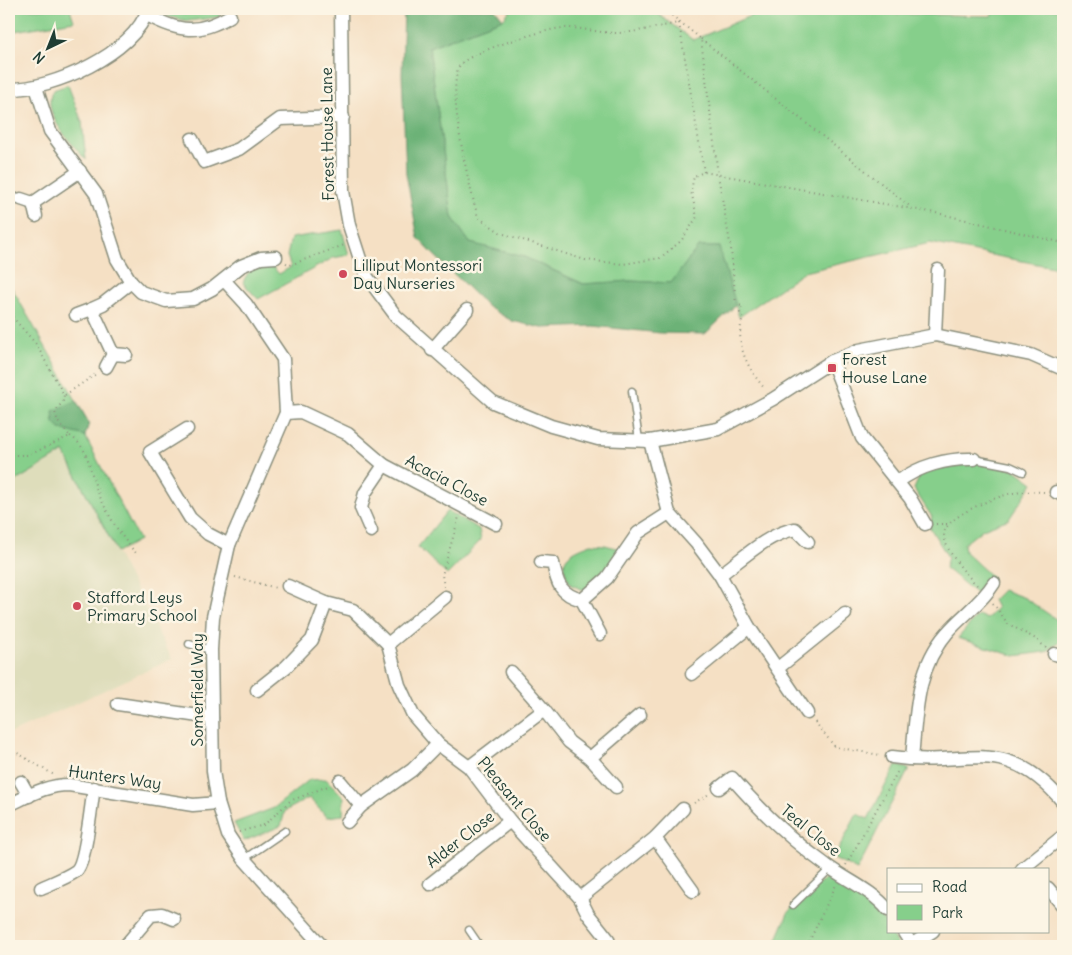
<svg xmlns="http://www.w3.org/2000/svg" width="1072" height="955" font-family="Delius,sans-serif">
<rect width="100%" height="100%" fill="#fcf5e5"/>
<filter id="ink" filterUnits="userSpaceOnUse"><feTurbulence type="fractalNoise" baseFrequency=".02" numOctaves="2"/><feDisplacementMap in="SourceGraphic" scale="10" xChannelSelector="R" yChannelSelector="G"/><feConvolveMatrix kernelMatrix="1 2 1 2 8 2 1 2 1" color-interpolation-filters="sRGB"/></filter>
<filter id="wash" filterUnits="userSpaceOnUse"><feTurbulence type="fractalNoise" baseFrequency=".0096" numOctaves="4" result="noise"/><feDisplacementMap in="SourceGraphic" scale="20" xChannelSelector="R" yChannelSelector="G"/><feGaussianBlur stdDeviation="1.12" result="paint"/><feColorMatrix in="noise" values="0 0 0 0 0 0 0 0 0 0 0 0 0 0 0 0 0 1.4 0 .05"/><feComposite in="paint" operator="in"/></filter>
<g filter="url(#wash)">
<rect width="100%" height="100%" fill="#f5e0c4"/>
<path fill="#deddbb" d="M64,452L172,659L9,734V485Z"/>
<g fill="#86cf8b" stroke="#528660">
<path d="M9,9H70L74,21L9,32Z"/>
<path d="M159,9H218L220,17L188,21L161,15Z"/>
<path d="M511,9H651L693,40L762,11L991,16L994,9H1063V269L930,243L804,272L739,317L719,247H698L671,283L630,281L584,284L524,257L470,243L452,217L429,47L503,19Z"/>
<path d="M68,85L82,122L86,160C72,143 40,114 53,90Z"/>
<path d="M342,230L349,255L333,258L258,299L243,283C248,268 257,266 272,266L279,274L291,267L287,256L291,238Z"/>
<path d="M9,283L89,423L85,436L139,540L117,552L64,452L9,485Z"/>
<path d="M985,463L1014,469L1033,483L1009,519L983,529L964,544L965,552L993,578L977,594L945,568L948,557L929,526L932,517L914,489L921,473L941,464Z"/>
<path d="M447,511L479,529L481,540L447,575L418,547Z"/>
<path d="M591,544L605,545L620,549L613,566L584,590L571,585C556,559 567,553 591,544Z"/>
<path d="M1003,590L1025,598L1063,624V639L1046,652L1014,656L958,638L978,615L987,619L997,608L993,600Z"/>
<path d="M896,765L909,769L857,870L834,858L857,814L868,819Z"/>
<path d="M326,779L344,797L343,815L327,817L309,798L285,811L281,826L244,841L234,823L274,808L309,780Z"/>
<path d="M826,878L867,901L885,923L898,946H774L789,911Z"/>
</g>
<g fill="#6cb277" stroke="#467856">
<path d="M404,9H495L503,19L429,47L452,217L470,243L524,257L583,284L630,281L671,283L698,247H719L736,305L705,334L660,333L593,326L542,328L512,321L488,307L432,253L418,238L406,174L402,74Z"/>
<path d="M76,401L89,423L85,436L60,429L54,423L53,411Z"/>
</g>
</g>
<g filter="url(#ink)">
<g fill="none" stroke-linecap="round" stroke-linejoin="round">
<g stroke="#8a8e7c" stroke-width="9">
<g id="service">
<path d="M881,9H896"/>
<path d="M632,391L639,440"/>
<path d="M974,459L1010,466L1023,472"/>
<path d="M189,644L211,650"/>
<path d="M244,859L285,831"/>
<path d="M793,905L831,868"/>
<path d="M469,930L480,946"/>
</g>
</g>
<g stroke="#8a8e7c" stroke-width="15">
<g id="minor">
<path d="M341,9L343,191L349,225L360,259L367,277L396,316L493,402L551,426L598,439L650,441L718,429L773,399L832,361L859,350L935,335L1031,355L1063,369"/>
<path d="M147,15C179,32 198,35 230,16"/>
<path d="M36,87L50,131L96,194L117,259L131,282L141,292L166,301L193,299L212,289L241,266L261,258L276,257"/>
<path d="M9,89C52,90 135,53 148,9"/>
<path d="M192,139L204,162L239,149L280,119L343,117"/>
<path d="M21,199L33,203"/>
<path d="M36,216L33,203L80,171"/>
<path d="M224,280L246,304L283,359L286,413L229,545L213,617L211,650L213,771L218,803L228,835L244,859L322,946"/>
<path d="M76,315L92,309"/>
<path d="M935,335L938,270"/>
<path d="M432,350L467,310"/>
<path d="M113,354L92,309L103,304L131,282"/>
<path d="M832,361L862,438L910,498L925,524"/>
<path d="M106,367L113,354L126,355"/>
<path d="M286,413L301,412L348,434L384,465L496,524"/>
<path d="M187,429L150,452L190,518L208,534L229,545"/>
<path d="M650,441L669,513L696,543L720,575L749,627L807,713"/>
<path d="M898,482C918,466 948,458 974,459"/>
<path d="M1056,492L1063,495"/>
<path d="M371,531L361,508L365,493L384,465"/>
<path d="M541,562L553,563C557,584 560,594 582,600L607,578L638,533L669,513"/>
<path d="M720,575C742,559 767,534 795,529L808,542"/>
<path d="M288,586L326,603L353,610L388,644L399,685L413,715L438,744L469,767L510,821L580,898L588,914L608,939L609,946"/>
<path d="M582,600L600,634"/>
<path d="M388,644L445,597"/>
<path d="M1054,654L1063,656"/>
<path d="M778,668L845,614"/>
<path d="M511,672L544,710"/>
<path d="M692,674L749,627"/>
<path d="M257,690L286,667L312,640L326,603"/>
<path d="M118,704L212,718"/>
<path d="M892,757C967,769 1003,731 1063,802"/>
<path d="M590,758L640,715"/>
<path d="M912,759C916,715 916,668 947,633C962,615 981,604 994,583"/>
<path d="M469,767L544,710L569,742L590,758L616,787"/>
<path d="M340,781L361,806L412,770L438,744"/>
<path d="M21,782L29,796"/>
<path d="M719,788L732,778C760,810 791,840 826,865C846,880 872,890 888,910"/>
<path d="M11,804C30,795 47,785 69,785L193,805L218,803"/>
<path d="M347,822L361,806"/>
<path d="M655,838L693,891"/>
<path d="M1022,869L1063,836"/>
<path d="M430,884L510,821"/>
<path d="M41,888C52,883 66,878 76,871C86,863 91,804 94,788"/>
<path d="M1048,888L1063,906"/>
<path d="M580,898L655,838L683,809"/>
<path d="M903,931L912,945"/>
<path d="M125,946L151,915L162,914L174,919"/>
<path d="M909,946L933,931"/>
</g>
</g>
<g stroke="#8a8e7c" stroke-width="2" stroke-dasharray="1 4" stroke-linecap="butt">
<path d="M664,9L701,39L718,175L731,249L736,305L743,306L740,313L743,318C734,344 748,369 765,389"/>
<path d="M701,39L912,208"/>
<path d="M704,172L679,23C659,26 636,33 616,33C598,33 580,27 563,28C545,29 469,52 460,65C445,87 470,190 478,217L501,233L585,260L623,264L660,258L681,241L697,217L691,191L694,176L704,172L941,214L1063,243"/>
<path d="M286,263L290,265L344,245"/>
<path d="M9,313L36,344L64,395L63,401L55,412L58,422L70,436L29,455H9"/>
<path d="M65,395L96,374"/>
<path d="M70,436C90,448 89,470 97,490C107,513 119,535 136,553"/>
<path d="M936,524H947"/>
<path d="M235,577L276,588"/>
<path d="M977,585C967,576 943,548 944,534C945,516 997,496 1013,493C1023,492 1034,491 1044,492"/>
<path d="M444,587L442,575L459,517"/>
<path d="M993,603L1008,624L1036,639L1046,648"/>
<path d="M815,722L835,747L880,755"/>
<path d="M9,748L54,775"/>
<path d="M694,803L709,794"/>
<path d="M239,832L264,825L290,801L328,786"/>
<path d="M846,865L899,769"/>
<path d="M807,946L836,885"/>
</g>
<use href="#service" stroke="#fff" stroke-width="6"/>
<use href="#minor" stroke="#fff" stroke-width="12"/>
</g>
</g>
<g fill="#d1495b" stroke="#fcf5e5" stroke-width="2">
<circle cx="343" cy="274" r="5"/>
<rect x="827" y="363" width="10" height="10" rx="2.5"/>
<circle cx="77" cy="606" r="5"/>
</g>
<g text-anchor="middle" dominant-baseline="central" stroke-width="5" stroke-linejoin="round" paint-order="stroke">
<g font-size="16" fill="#1f3d34" stroke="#fcf5e5">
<text transform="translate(327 134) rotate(-91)">Forest House Lane</text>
<text transform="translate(447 480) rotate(28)">Acacia Close</text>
<text transform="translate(197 690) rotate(-90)">Somerfield Way</text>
<text transform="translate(115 777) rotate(8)">Hunters Way</text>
<text transform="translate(515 799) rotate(50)">Pleasant Close</text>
<text transform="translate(811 830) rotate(39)">Teal Close</text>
<text transform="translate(460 839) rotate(-38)">Alder Close</text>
</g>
<g font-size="16" fill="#1f3d34" stroke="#fcf5e5" text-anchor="start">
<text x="353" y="265">Lilliput Montessori<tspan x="353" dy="18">Day Nurseries</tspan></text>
<text x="842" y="359">Forest<tspan x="842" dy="18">House Lane</tspan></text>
<text x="87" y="597">Stafford Leys<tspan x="87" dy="18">Primary School</tspan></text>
</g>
</g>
<rect width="1072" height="955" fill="none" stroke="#fcf5e5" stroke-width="30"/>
<rect x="887" y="868" width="162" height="65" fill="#fcf5e5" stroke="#a4ab9e"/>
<rect x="897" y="884" width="25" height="8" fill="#ffffff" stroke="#a4ab9e"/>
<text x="932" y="892" font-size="15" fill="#1f3d34">Road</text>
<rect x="897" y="905" width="25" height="15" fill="#86cf8b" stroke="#a4ab9e"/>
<text x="932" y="918" font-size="15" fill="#1f3d34">Park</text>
<g transform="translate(48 48) rotate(223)" stroke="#fcf5e5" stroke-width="4" paint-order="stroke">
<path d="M0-4L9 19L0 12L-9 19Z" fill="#1f3d34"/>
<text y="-8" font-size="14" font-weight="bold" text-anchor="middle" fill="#1f3d34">N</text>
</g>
</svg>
